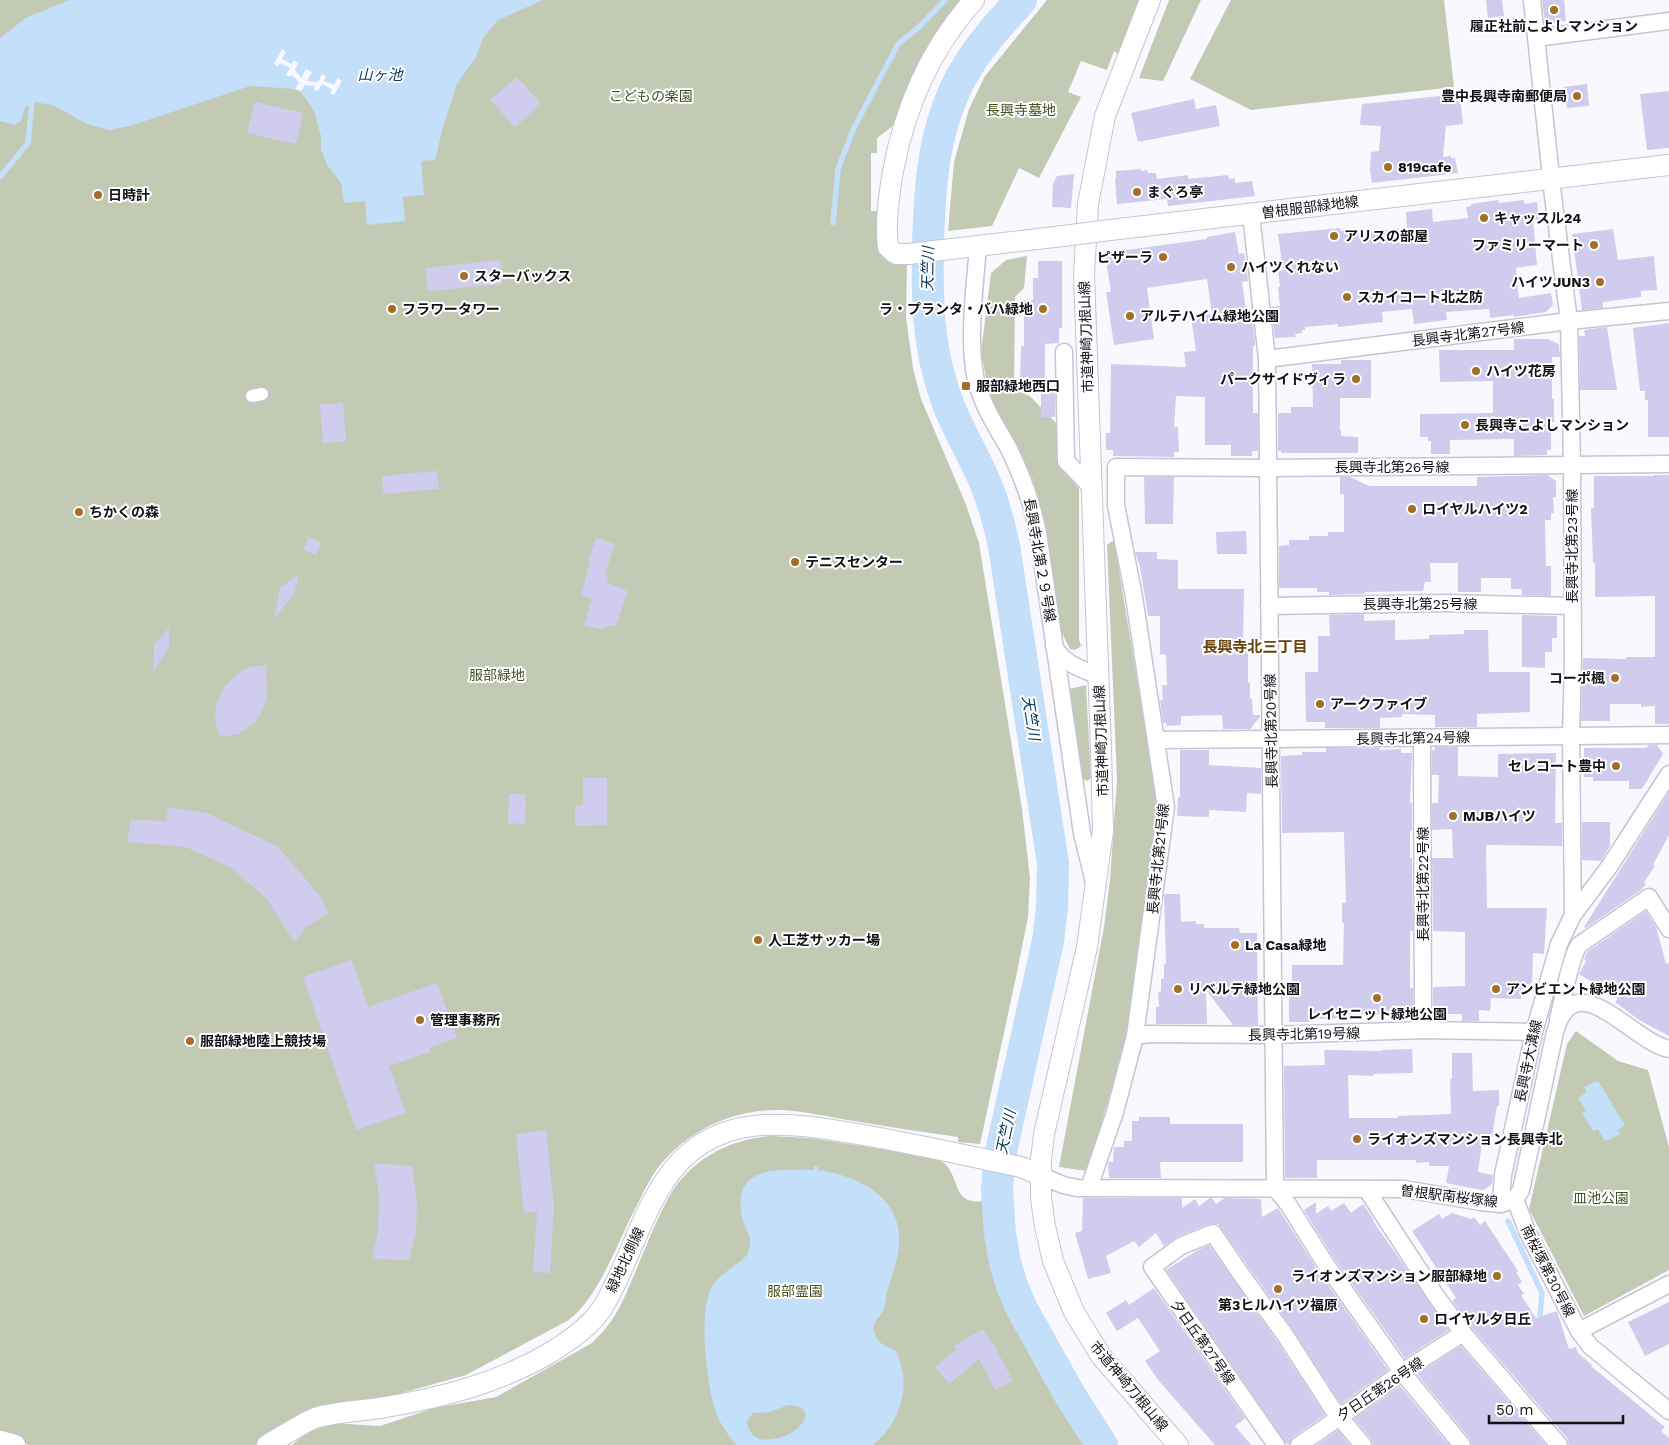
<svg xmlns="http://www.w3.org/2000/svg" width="1669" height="1445" font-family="'Work Sans','Noto Sans JP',sans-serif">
<rect width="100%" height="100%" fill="#faf8ff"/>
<g fill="#c3cab4">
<path d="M0,0H962L940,28L894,125L877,138V153H871V211H877C877,226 872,256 891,262C896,263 902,263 907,263L906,317L913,368L921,399L965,502L979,543L1022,809L1030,878L1028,917L1016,977L980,1144L958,1142V1137C924,1132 888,1127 854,1121C829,1117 804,1111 779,1110C732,1109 685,1132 657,1169C646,1185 639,1202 630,1219C615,1250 595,1302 567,1321L466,1375L327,1414L263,1445H29L0,1434Z"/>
<path d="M1047,0H1140L1119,55L1114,51L1107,70L1081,61L1068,92L1081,97L1039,178L1019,168L992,226L948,231L954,162L969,109L985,76Z"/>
<path d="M1169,0H1201L1163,81L1139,78Z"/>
<path d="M1231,0H1444L1454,87L1251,110L1190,79Z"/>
<path d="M1027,256L1024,288L1015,297L1014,390L1030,396L1057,424L1060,465L1079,489V639L1081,646L1075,650L1070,649L1062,633L1045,533L1033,480L1016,443L991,404L981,352L991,273L1006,260Z"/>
<path d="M1114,540L1158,806L1128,1035L1087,1171L1059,1167L1104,927L1110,880L1117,780L1107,545Z"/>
<path d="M1086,685L1091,778L1087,781L1081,778L1069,689Z"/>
<path d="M1576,1031L1618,1061L1648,1070L1669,1147V1270L1584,1316L1529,1209L1567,1044Z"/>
<path d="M772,1136L810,1138L933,1157C961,1166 950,1197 972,1201C977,1202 983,1201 988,1200L990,1235L994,1258L1008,1302L1030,1344L1090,1445H292L306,1433L332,1423L380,1426L434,1408L496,1397L592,1343C600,1335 608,1326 614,1317C622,1304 628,1289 634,1275C645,1249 656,1220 670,1195C691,1159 731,1138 772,1136Z"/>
</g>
<g fill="#c4dff9" fill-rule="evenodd">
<path d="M69,0H543L498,20L483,38L476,57L457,84L443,127L435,160L421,161L424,195L403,197L405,221L367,225L365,201L344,203L341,183L327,165L321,149V136L314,111L301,92L295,89L250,86L133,125L110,130L87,124L53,105L32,102L24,109L21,121L14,125L0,121V38L26,18Z"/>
<path d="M1598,1081L1625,1125L1617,1130L1621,1134L1605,1141L1598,1129L1593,1131L1582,1113L1586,1111L1578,1098L1587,1092L1584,1087Z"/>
<path d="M814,1166L818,1167V1170C858,1176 903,1197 899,1245C898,1259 893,1272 889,1285C886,1292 886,1305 883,1311C879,1319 872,1321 874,1331C876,1343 885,1346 895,1350C913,1382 901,1423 873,1445H736C728,1435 721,1425 716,1413C707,1386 698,1314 711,1289C718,1273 744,1262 748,1253C754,1236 747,1234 743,1221C729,1166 775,1169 814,1170ZM788,1405C826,1406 795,1445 759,1439C752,1435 747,1429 747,1421L753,1413L770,1412Z"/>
</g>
<path fill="#faf8ff" d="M282,49L286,52L282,59L292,64L294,60L298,63L295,70L301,78L306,69L312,72L307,81L318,82L322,74L326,77L324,81L334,85L338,78L342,81L334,95L330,93L332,89L322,84L318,91L314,90L315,86L305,85L301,91L295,89L299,82L292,75L290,77L286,75L290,68L280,63L278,66L274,64Z"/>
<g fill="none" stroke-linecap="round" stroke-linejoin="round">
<g stroke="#c4dff9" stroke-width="5.5">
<path d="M0,177L28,143L32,102"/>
<path d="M833,223L838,169L854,128L898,44L919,27L945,0"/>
<path d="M1508,1221L1542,1293L1540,1316L1544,1322"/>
</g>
<path stroke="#c4dff9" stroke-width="32" d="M1021,0C1000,23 978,47 963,74C933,128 930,183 928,243C927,295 927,345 945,395C953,421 967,443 978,467C991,492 998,518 1004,546L1053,864L1052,908L1048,941L1000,1156L997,1188L1000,1234L1005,1262L1012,1286L1022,1309L1070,1395L1102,1445"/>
</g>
<g fill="#cfcced">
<path d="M1486,0H1502L1504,16L1488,18Z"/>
<path d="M1542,0H1564L1566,21L1545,23Z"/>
<path d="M517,77L541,104L515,127L490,100Z"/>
<path d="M1587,84L1589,106L1567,108L1564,87Z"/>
<path d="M1669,91V148L1647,150L1640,94Z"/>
<path d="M1460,94L1463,124L1446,126L1443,157L1451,156V158H1455L1458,173L1372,183L1370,170L1371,152L1379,151L1381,126L1360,125L1362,104Z"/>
<path d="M1194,99L1196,109L1216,105L1220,126L1138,142L1131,113Z"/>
<path d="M255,102L303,113L296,144L247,133Z"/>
<path d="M1141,169V171L1147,170L1148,173H1156L1157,179L1188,175V179L1228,175L1229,179L1235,178V183L1252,181L1255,196L1168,206L1167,199L1117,204L1115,179H1116V171Z"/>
<path d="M1074,174L1071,208L1052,207L1053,184L1057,176Z"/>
<path d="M1498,200L1499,203L1524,200V204L1537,202L1539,219L1533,220L1537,265L1516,268L1519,298L1551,293L1553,305L1546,312L1514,317V315L1490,318L1489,309L1446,312L1447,320L1414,324L1412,309L1382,312L1383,322L1338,327V324L1305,327V330H1302V333L1295,334L1296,337L1275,338L1271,307L1280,306L1278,287H1280L1278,271L1283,270L1278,234L1340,228V231L1355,229L1356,233L1407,228L1406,212L1432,209L1433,222L1468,218L1466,207L1471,206V204Z"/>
<path d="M1613,229L1618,260L1654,256L1657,290L1641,291V297L1603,302V308L1582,310L1572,234Z"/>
<path d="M1235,232L1239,254L1244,253L1248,281L1242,282L1246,310L1251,309L1255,340V346H1253V413H1258V451H1252V456H1231V445H1205V397L1176,396L1174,427H1178L1179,452H1174V457L1113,456V450H1106V433H1110L1111,364L1186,367L1184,352L1196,351L1191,317L1212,314L1207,279L1147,288L1154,339L1114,345L1106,292H1111L1105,253L1207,239V237Z"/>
<path d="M500,260L503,284L428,291L425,268Z"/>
<path d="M1038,261H1062V328H1059V343L1045,344V387L1020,385L1021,346H1024V300H1033V278H1038Z"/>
<path d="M1669,323V437H1648V400H1645V391H1640L1633,328Z"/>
<path d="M1607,327L1617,390H1580L1579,336H1585L1584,330Z"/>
<path d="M1514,339H1547L1559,344L1560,357H1552V399H1554V422H1551V450H1547V455L1514,456V439L1450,440V454H1431V441H1428V437H1420V414L1493,413V381L1440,382L1439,350H1514Z"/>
<path d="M1341,360H1371V398H1340V430H1341V436L1358,437V453H1281V451H1278V413H1291V407H1313L1312,364H1341Z"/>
<rect x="1041" y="389" width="14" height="28"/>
<path d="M343,403L346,441L323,443L320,404Z"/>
<path d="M437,471L439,489L383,494L382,476Z"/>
<path d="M1547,475L1556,481V497H1553L1554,513H1551V520H1545L1546,566H1551V596L1522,595V589H1511V578H1481V592H1458V563H1430L1431,582H1425L1423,591L1365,592V594L1329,595V592H1317V588H1279V546L1289,545V540H1309V536H1328V532H1344V494H1340V477H1350L1369,486H1477V477Z"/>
<path d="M1654,475H1669V724H1655V706L1641,707V704H1610V721H1581L1583,658L1626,659V657H1655V596L1595,597V563H1593L1591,508H1594V476H1654Z"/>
<path d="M1144,477H1174L1173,524H1145Z"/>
<path d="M1246,531L1247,554H1217L1216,532Z"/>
<path d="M309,537L322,543L316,555L303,550Z"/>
<path d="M596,538L615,544L605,575L608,576L607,583L628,590L616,626L610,625L601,629L584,625L592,599L581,596L590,561H588Z"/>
<path d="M1135,552H1157V559L1178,560V589H1244L1243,645H1248V683H1250V699H1252L1253,715H1260V717L1250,729H1223L1222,715L1181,716V725L1167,726L1166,723H1163L1160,700H1163L1162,685H1167L1166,655L1160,654V616H1148L1140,567Z"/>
<path d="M299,574L294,595L274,618L280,588Z"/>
<path d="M1364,614V621L1395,620V640L1429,639V635L1464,634V630H1488L1489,672H1530V712L1477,714V727H1435V715L1402,714V717L1380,718V728H1325V722H1306L1305,672H1318V636H1330L1329,615Z"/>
<path d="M1522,615L1557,616V638H1552V652H1545V668L1522,667Z"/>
<path d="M169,628V648L153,672L154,644Z"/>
<path d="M266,665L267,695L263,710L254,724L238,734L220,737L215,721L217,701L225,686L237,674L250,667Z"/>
<path d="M1648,745H1657L1663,754L1642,789H1629V781H1593V777H1584V748H1647Z"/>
<path d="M1435,747H1458V776L1498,777V754L1556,753L1555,823H1562V846L1486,845L1487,908H1547L1544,954L1533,953L1532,984H1526V989H1521V999L1491,998L1490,1011L1479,1010V1021H1462V1014H1433V987L1465,986V932L1433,931L1432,858H1453L1452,829L1432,830V803H1438L1439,775H1432V750H1435Z"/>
<path d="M1326,748H1380V750L1401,749V753H1412L1410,803H1412V831H1410V858H1412L1413,931H1410V988H1413V1014L1343,1015V1018L1311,1019V1022H1289V995H1292V965H1343L1344,923H1342V903H1346L1344,832L1282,833L1281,756L1302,755V752H1326Z"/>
<path d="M1180,750H1209V765L1261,768V794L1247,793L1246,812L1209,810V817L1177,816L1178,797H1180Z"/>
<path d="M583,778H607V825L575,826V805H583Z"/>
<path d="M1669,792V835L1653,865L1655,866L1644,882L1646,884L1641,890L1586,928L1584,927Z"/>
<path d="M509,794H526L525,824L508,823Z"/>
<path d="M168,807L207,813L278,847L320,896L328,913L307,927L294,942L267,899L231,868L186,847L127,842L131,820L166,821Z"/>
<path d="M1582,822H1610V846L1601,861L1582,860Z"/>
<path d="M1164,894H1180L1181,922L1196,921V924H1204V928H1239L1240,933H1257L1258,1025H1233L1206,990L1207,1024H1156V1007H1159L1158,992L1161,991V979H1164V964H1166Z"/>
<path d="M1646,911L1656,927L1666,964L1669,963V1036L1639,1020L1615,1002L1618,998L1579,974L1586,961L1584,959L1587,952Z"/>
<path d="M352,960L368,1007L437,983L457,1038L429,1048L430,1052L389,1066L406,1113L356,1130L303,977Z"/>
<path d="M1412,1049L1413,1073L1373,1074V1076L1348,1075L1349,1118H1398V1116L1451,1114L1450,1079H1452V1053H1472L1473,1091L1499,1090V1106H1497L1492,1136L1483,1135L1478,1172L1493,1175L1492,1184L1484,1190H1481L1446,1183L1449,1166H1429V1162L1416,1163V1160H1317V1178H1285L1284,1066L1325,1065L1324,1050L1382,1051V1050Z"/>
<path d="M1139,1117H1170V1124H1243V1162H1160L1161,1178H1109L1108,1162H1113L1114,1147H1124V1141H1132V1121H1139Z"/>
<path d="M546,1130L554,1207L550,1273L533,1272L537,1212L524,1213L516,1134Z"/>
<path d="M374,1163L412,1166L417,1201L416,1233L409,1260L372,1259L378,1232L379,1196Z"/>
<path d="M1083,1198H1182V1208L1195,1199L1199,1206L1210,1198H1212L1216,1204L1225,1198L1261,1199L1262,1217L1278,1208L1317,1269L1388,1370L1341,1404L1293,1330L1218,1224H1209L1177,1237L1164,1246L1156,1233L1139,1247L1134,1241L1106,1256L1111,1273L1088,1279L1075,1233L1082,1231Z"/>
<path d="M1316,1202V1214L1328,1206L1331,1211L1344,1203L1351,1213L1363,1204L1374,1220L1373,1221L1449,1330L1405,1358L1333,1257L1304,1210Z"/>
<path d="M1452,1213L1471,1219L1474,1217L1480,1225L1485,1221L1518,1271L1516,1272L1522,1282L1518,1285L1524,1294L1521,1295L1536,1318L1557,1311L1569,1349L1576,1347L1578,1353L1592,1365L1591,1366L1665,1427L1661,1431L1669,1438V1445H1569L1567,1438L1471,1327L1452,1301L1456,1298L1412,1231L1439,1214L1442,1219Z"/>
<path d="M1209,1245L1277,1341L1325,1415L1293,1437L1289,1445L1285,1442L1166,1270L1198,1250Z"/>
<path d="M1154,1288L1245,1418L1235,1426L1251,1445H1215L1159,1381L1145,1361L1160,1351L1138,1318L1117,1331L1106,1313L1126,1300L1129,1305Z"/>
<path d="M1669,1302V1344L1645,1356L1628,1322Z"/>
<path d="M983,1329L994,1345L1013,1381L995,1390L979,1359L949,1384L935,1367L957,1349L954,1346Z"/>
<path d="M1461,1346L1546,1445H1472L1470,1439L1417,1374Z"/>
<path d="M1400,1386L1449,1445H1373L1371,1439L1354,1419Z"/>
<path d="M1338,1430L1350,1445H1317Z"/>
</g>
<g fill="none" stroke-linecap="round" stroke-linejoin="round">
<g stroke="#c7c3d4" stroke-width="15">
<path id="pedestrian" d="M252,396L262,394"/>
</g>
<g stroke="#c7c3d4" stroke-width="19">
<g id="minor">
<path d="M1532,0L1553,196L1569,321L1572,466L1573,659L1571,736L1573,915"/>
<path d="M1536,38L1669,21"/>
<path d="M1251,214L1267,359L1275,1188L1288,1204L1325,1263L1402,1372L1462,1445"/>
<path d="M978,246C975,287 965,355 980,393C987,414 1000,432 1010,451C1023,478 1032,503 1038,533L1082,833L1094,882"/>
<path d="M1064,352L1066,461L1091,487"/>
<path d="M1267,359L1569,321L1669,311"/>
<path d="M1269,606L1445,603L1572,606"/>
<path d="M1054,646C1063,664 1082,669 1099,676"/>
<path d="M1422,738L1423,1030"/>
<path d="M1157,740L1669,735"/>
<path d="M1558,1019C1563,1001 1570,958 1579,945L1649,897L1669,929"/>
<path d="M1135,1036L1149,1034L1273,1035L1423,1030L1534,1032"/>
<path d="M1040,1175L1063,1185L1077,1188L1404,1189L1481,1202L1501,1204L1515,1199L1521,1190L1555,1032C1575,961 1631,1041 1669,1049"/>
<path d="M1089,1188L1115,1112L1135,1036L1166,807L1134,597L1116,505V467L1267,468L1669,464"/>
<path d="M1367,1190L1434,1293L1463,1333L1559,1445"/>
<path d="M1515,1199L1527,1231L1579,1331L1669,1284"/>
<path d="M1501,1204L1503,1175L1534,1032L1559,944L1573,915L1609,867L1669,774"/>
<path d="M1579,1331L1590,1346L1669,1411"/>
<path d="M1276,1445L1152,1267L1181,1246L1213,1233L1243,1277L1285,1335L1332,1408L1363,1445"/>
<path d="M1299,1445L1350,1410L1402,1372L1463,1333"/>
</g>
</g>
<g stroke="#c7c3d4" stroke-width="22">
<g id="tertiary">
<path d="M974,0C931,48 905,107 893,171C889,195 885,222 888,247L896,254H908L1063,236"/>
<path d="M1150,0L1105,116L1088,204L1084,274L1101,749L1103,831L1087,947L1044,1134L1041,1160V1198L1045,1226L1053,1261L1074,1312L1101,1356L1178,1445"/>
<path d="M1110,230L1669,165"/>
<path d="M0,1441L15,1445"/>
<path d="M267,1445C280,1438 305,1421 318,1417C337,1412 359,1411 380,1408C441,1398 500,1383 553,1351C570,1340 589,1327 601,1310C617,1286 630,1249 643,1221C649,1208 656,1194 664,1182C712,1108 789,1122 863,1135C916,1144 968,1156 1021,1167L1040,1175"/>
</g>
</g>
<use href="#pedestrian" stroke="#fff" stroke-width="12"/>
<use href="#minor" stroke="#fff" stroke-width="16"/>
<use href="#tertiary" stroke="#fff" stroke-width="20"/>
<g stroke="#c7c3d4" stroke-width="22" stroke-linecap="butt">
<path id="tertiary-bridge" d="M1063,236L1110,230"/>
</g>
<use href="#tertiary-bridge" stroke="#fff" stroke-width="20"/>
</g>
<g fill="#a46d28" stroke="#fff" stroke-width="2">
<circle cx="1554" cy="10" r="5"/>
<circle cx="1577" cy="96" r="5"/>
<circle cx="1388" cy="167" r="5"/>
<circle cx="1137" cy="192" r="5"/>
<circle cx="98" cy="195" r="5"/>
<circle cx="1484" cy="218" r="5"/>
<circle cx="1334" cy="236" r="5"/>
<circle cx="1594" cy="245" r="5"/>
<circle cx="1163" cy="257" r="5"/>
<circle cx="1231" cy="267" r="5"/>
<circle cx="464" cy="276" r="5"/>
<circle cx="1600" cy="282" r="5"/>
<circle cx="1347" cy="297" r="5"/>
<circle cx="392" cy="309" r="5"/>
<circle cx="1043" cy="309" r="5"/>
<circle cx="1130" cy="316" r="5"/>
<circle cx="1476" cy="371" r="5"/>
<circle cx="1356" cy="379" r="5"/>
<rect x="961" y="381" width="10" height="10" rx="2.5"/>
<circle cx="1465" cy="425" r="5"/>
<circle cx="1412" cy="509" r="5"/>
<circle cx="79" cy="512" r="5"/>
<circle cx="795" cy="562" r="5"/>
<circle cx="1615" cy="678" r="5"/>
<circle cx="1320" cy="704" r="5"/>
<circle cx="1616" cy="766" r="5"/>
<circle cx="1453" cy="816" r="5"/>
<circle cx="758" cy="940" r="5"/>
<circle cx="1235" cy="945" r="5"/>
<circle cx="1178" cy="989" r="5"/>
<circle cx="1496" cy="989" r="5"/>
<circle cx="1377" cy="998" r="5"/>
<circle cx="420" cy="1020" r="5"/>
<circle cx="190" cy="1041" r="5"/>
<circle cx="1357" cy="1139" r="5"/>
<circle cx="1497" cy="1276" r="5"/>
<circle cx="1278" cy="1289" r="5"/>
<circle cx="1424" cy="1319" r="5"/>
</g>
<g text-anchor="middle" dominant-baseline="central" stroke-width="4" stroke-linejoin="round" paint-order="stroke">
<g font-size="14" font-weight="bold" fill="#131117" stroke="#fff" text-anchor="start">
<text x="1554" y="26" text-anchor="middle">履正社前こよしマンション</text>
<text x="1567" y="96" text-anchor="end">豊中長興寺南郵便局</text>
<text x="1398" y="167">819cafe</text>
<text x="1147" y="192">まぐろ亭</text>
<text x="108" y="195">日時計</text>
<text x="1494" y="218">キャッスル24</text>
<text x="1344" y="236">アリスの部屋</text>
<text x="1584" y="245" text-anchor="end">ファミリーマート</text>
<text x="1153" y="257" text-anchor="end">ピザーラ</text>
<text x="1241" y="267">ハイツくれない</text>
<text x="474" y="276">スターバックス</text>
<text x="1590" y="282" text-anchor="end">ハイツJUN3</text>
<text x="1357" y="297">スカイコート北之防</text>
<text x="402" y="309">フラワータワー</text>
<text x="1033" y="309" text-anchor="end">ラ・プランタ・バハ緑地</text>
<text x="1140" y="316">アルテハイム緑地公園</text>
<text x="1486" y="371">ハイツ花房</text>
<text x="1346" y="379" text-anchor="end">パークサイドヴィラ</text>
<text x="976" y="386">服部緑地西口</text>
<text x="1475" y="425">長興寺こよしマンション</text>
<text x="1422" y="509">ロイヤルハイツ2</text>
<text x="89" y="512">ちかくの森</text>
<text x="805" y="562">テニスセンター</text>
<text x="1605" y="678" text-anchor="end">コーポ楓</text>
<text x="1330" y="704">アークファイブ</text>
<text x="1606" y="766" text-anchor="end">セレコート豊中</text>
<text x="1463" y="816">MJBハイツ</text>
<text x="768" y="940">人工芝サッカー場</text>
<text x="1245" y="945">La Casa緑地</text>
<text x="1188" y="989">リベルテ緑地公園</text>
<text x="1506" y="989">アンビエント緑地公園</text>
<text x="1377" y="1014" text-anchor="middle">レイセニット緑地公園</text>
<text x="430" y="1020">管理事務所</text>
<text x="200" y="1041">服部緑地陸上競技場</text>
<text x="1367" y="1139">ライオンズマンション長興寺北</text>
<text x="1487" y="1276" text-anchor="end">ライオンズマンション服部緑地</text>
<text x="1278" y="1305" text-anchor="middle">第3ヒルハイツ福原</text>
<text x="1434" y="1319">ロイヤル夕日丘</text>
</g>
<g font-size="14" fill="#45511e" stroke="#fff">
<text x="651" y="96">こどもの楽園</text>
<text x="1021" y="110">長興寺墓地</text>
<text x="497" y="675">服部緑地</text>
<text x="1601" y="1198">皿池公園</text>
<text x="795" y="1291">服部霊園</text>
</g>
<g font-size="14" fill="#131117" stroke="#fff">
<text transform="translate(1310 207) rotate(-7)">曽根服部緑地線</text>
<text transform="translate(1468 334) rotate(-7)">長興寺北第27号線</text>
<text transform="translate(1086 337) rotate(-92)">市道神崎刀根山線</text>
<text x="1392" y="467">長興寺北第26号線</text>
<text transform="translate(1572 546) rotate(-90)">長興寺北第23号線</text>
<text transform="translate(1040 560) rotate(80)">長興寺北第２９号線</text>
<text x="1420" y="604">長興寺北第25号線</text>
<text transform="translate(1271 731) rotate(-91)">長興寺北第20号線</text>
<text transform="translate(1413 738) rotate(-1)">長興寺北第24号線</text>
<text transform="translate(1101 741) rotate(-92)">市道神崎刀根山線</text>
<text transform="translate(1158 859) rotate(-84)">長興寺北第21号線</text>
<text transform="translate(1423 884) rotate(-90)">長興寺北第22号線</text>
<text transform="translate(1304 1034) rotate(-1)">長興寺北第19号線</text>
<text transform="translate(1528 1061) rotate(-78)">長興寺大溝線</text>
<text transform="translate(1449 1196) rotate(7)">曽根駅南桜塚線</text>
<text transform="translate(625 1260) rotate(-65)">緑地北側線</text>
<text transform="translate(1548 1271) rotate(63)">南桜塚第30号線</text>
<text transform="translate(1203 1342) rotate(55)">夕日丘第27号線</text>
<text transform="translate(1129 1386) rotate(50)">市道神崎刀根山線</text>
<text transform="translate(1380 1389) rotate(-34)">夕日丘第26号線</text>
</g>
<g font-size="15" font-style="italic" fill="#0a3557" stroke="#fff">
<text x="380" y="75">山ヶ池</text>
<text transform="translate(928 269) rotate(-89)">天竺川</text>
<text transform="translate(1031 718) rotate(81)">天竺川</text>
<text transform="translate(1006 1132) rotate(-78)">天竺川</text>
</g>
<g font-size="15" font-weight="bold" fill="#684312" stroke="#fff">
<text x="1255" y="647">長興寺北三丁目</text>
</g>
</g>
<path d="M1489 1415v8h134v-8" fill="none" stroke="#131117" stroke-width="2.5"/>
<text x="1496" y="1415" font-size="15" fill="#131117" stroke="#ffffff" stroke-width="4" paint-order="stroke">50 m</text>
</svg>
